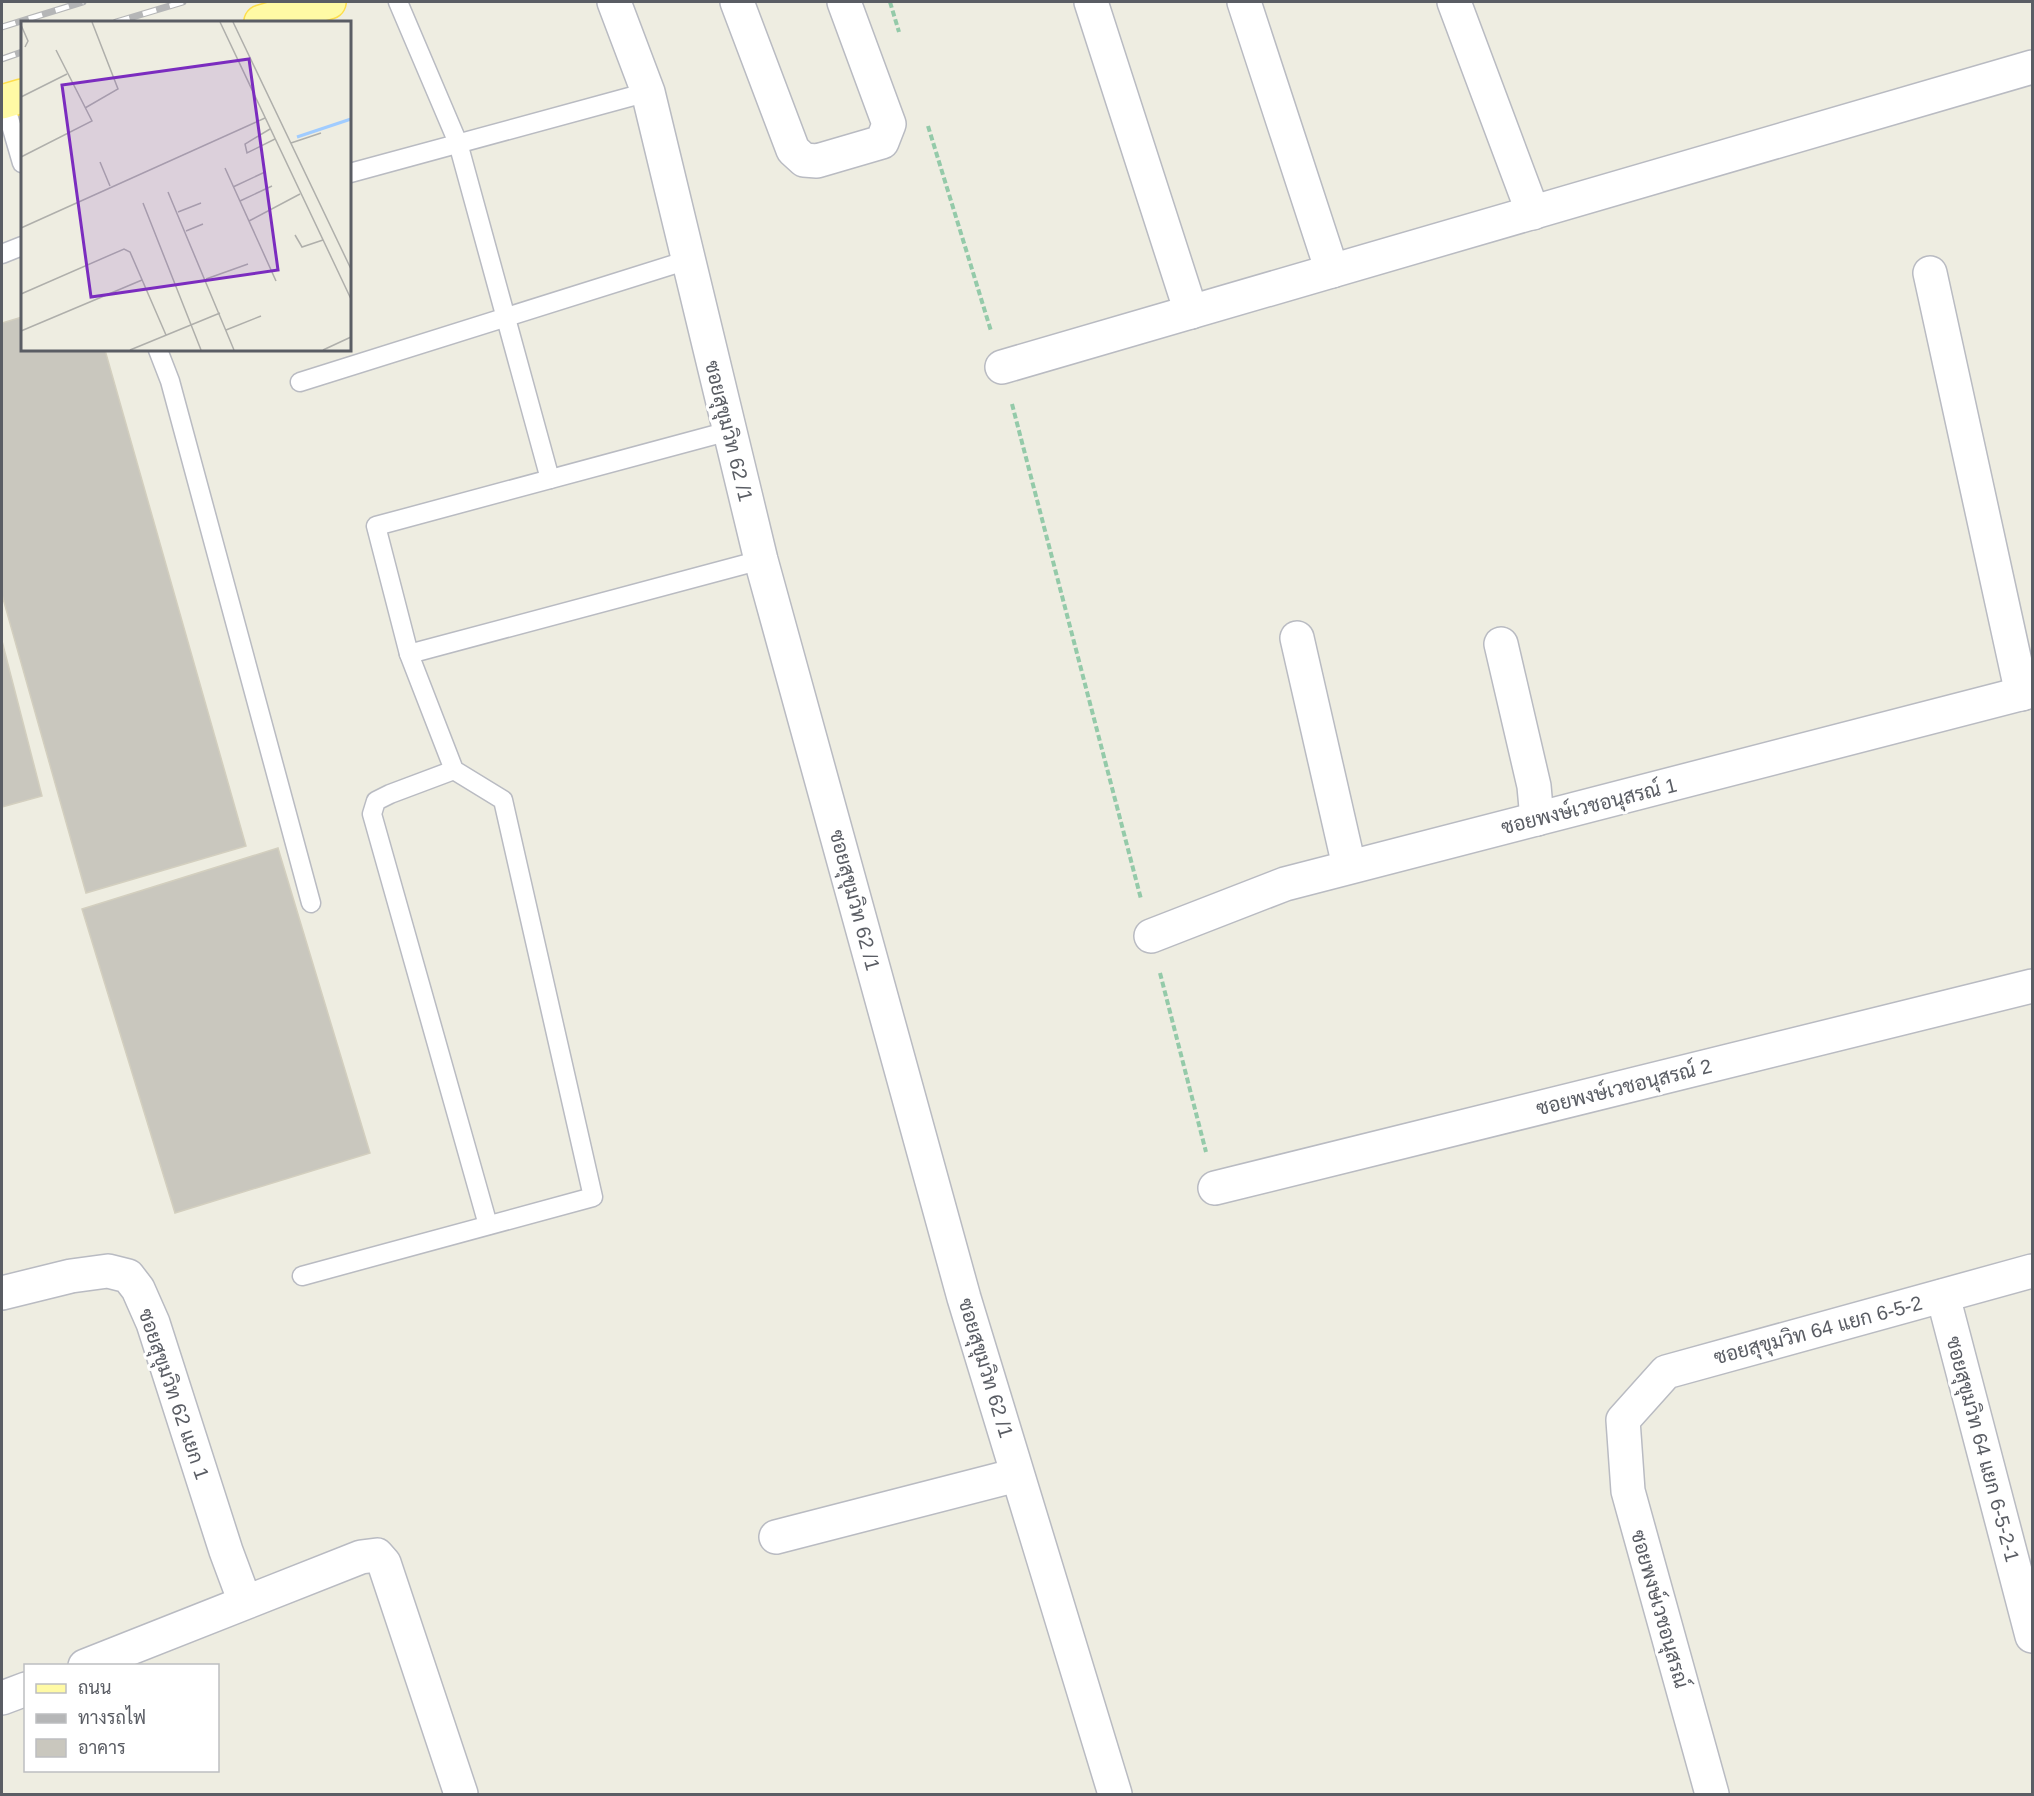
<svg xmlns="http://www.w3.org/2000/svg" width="2034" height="1796" font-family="Helvetica,Sarabun,sans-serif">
<rect width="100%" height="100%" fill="#eeede1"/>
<g fill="#c9c7be" stroke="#d3cfbf" stroke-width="1.5">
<path d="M22,317V350H105L246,846L86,893L2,595V323Z"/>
<path d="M2,641L42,796L2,807Z"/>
<path d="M278,848L370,1153L175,1213L82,909Z"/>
</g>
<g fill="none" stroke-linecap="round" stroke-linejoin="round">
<g stroke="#b9bbc2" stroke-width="21">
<g id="lane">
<path d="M398,2L458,143L550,479"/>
<path d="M4,101L22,163"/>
<path d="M350,173L648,92"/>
<path d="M2,254L22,246"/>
<path d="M158,350L170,381L311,903"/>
<path d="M300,382L688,260"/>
<path d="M729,431L376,526L409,654L761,560"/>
<path d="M454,770L390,794L376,801L372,814L488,1225"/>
<path d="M302,1276L593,1197L503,800L454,770L409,654"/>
</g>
</g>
<g stroke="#b9bbc2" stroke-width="36">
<g id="street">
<path d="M614,2L648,92L761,560L964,1298L1115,1794"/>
<path d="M737,2L793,150L804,160L817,161L882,142L889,124L844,2"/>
<path d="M1091,2L1191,312"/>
<path d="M1244,2L1332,271"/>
<path d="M1454,2L1533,213"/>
<path d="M1930,273L2022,694"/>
<path d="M1002,367L2032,67"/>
<path d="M1297,638L1349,866"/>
<path d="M1501,644L1534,786L1537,819"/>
<path d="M1151,936L1285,884L2032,691"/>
<path d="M1215,1188L2032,986"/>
<path d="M2,1293L71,1276L108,1271L128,1276L138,1289L153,1323L226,1551L245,1602"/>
<path d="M1943,1296L2032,1636"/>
<path d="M776,1537L1017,1475"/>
<path d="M85,1666L361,1557L377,1555L384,1563L461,1794"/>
<path d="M2,1698L26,1689"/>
<path d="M1712,1794L1628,1491L1623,1420L1666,1372L2032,1271"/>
</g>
</g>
<g stroke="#fede4a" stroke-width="36">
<g id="primary">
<path d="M261,22L329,2"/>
<path d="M2,102L22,96"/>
</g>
</g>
<g stroke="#94caa9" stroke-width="4" stroke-dasharray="6 3" stroke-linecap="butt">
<path d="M890,2L899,32"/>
<path d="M928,126L991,331"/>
<path d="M1012,404L1141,899"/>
<path d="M1160,973L1206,1152"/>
</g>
<use href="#lane" stroke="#fff" stroke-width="18"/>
<use href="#street" stroke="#fff" stroke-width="33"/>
<use href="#primary" stroke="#fffaa5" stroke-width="33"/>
<g stroke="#b5b6b7" stroke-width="7">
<g id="rail">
<path d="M116,22L183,2"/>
<path d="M2,27L83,2"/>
<path d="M2,59L22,52"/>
</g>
</g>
<use href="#rail" stroke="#fff" stroke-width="4.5" stroke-dasharray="14" stroke-linecap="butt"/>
</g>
<g text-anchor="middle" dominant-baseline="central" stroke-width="6" stroke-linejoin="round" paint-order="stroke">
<g font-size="20" fill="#5a5d64" stroke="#fff">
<text transform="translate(729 431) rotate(76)">ซอยสุขุมวิท 62 /1</text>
<text transform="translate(1589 806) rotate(-14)">ซอยพงษ์เวชอนุสรณ์ 1</text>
<text transform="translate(855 900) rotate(75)">ซอยสุขุมวิท 62 /1</text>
<text transform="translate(1624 1087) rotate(-14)">ซอยพงษ์เวชอนุสรณ์ 2</text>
<text transform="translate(1818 1330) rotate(-15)">ซอยสุขุมวิท 64 แยก 6-5-2</text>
<text transform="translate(986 1368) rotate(73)">ซอยสุขุมวิท 62 /1</text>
<text transform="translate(174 1394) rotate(71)">ซอยสุขุมวิท 62 แยก 1</text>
<text transform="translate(1983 1449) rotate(75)">ซอยสุขุมวิท 64 แยก 6-5-2-1</text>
<text transform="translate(1660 1609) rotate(74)">ซอยพงษ์เวชอนุสรณ์</text>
</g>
</g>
<g transform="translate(21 21)">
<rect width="330" height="330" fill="#eeede1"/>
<path fill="none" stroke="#a0ccff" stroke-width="3" d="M276,116L330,98"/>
<path fill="none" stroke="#afafab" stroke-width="1.5" d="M199,1L330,278M212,1L330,248M0,4L7,20L4,26M0,76L46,53M64,87L97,68L71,1M249,108L224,123L226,132L254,118M270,122L300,112M0,136L71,100L35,29M79,141L89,165M204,147L255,260M212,166L244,151M147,171L213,329M219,180L251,165M122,182L180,329M157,191L180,182M228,200L279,173M0,207L244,97M165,210L182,203M274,214L281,226L302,219M185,258L227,243M0,273L103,228L109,231L145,314M205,309L240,295M0,310L121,259M109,329L199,292M302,329L330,316"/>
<path fill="#7b2cbf" fill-opacity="0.15" stroke="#7b2cbf" stroke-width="3" d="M228,38L257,249L70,276L41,64Z"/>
<rect width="330" height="330" fill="none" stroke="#5a5d64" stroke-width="3"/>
</g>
<rect width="2034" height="1796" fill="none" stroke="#5a5d64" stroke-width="6"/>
<rect x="24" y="1664" width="195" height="108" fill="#ffffff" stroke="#bdbec1" stroke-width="1.5"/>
<rect x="36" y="1684" width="30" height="9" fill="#fffaa5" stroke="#bdbec1" stroke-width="1.5"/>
<text x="78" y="1694" font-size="18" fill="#5a5d64">ถนน</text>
<rect x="36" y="1714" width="30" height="9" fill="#b5b6b7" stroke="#bdbec1" stroke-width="1.5"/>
<text x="78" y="1724" font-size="18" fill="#5a5d64">ทางรถไฟ</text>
<rect x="36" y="1739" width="30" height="18" fill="#c9c7be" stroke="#bdbec1" stroke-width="1.5"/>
<text x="78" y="1754" font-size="18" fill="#5a5d64">อาคาร</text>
</svg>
